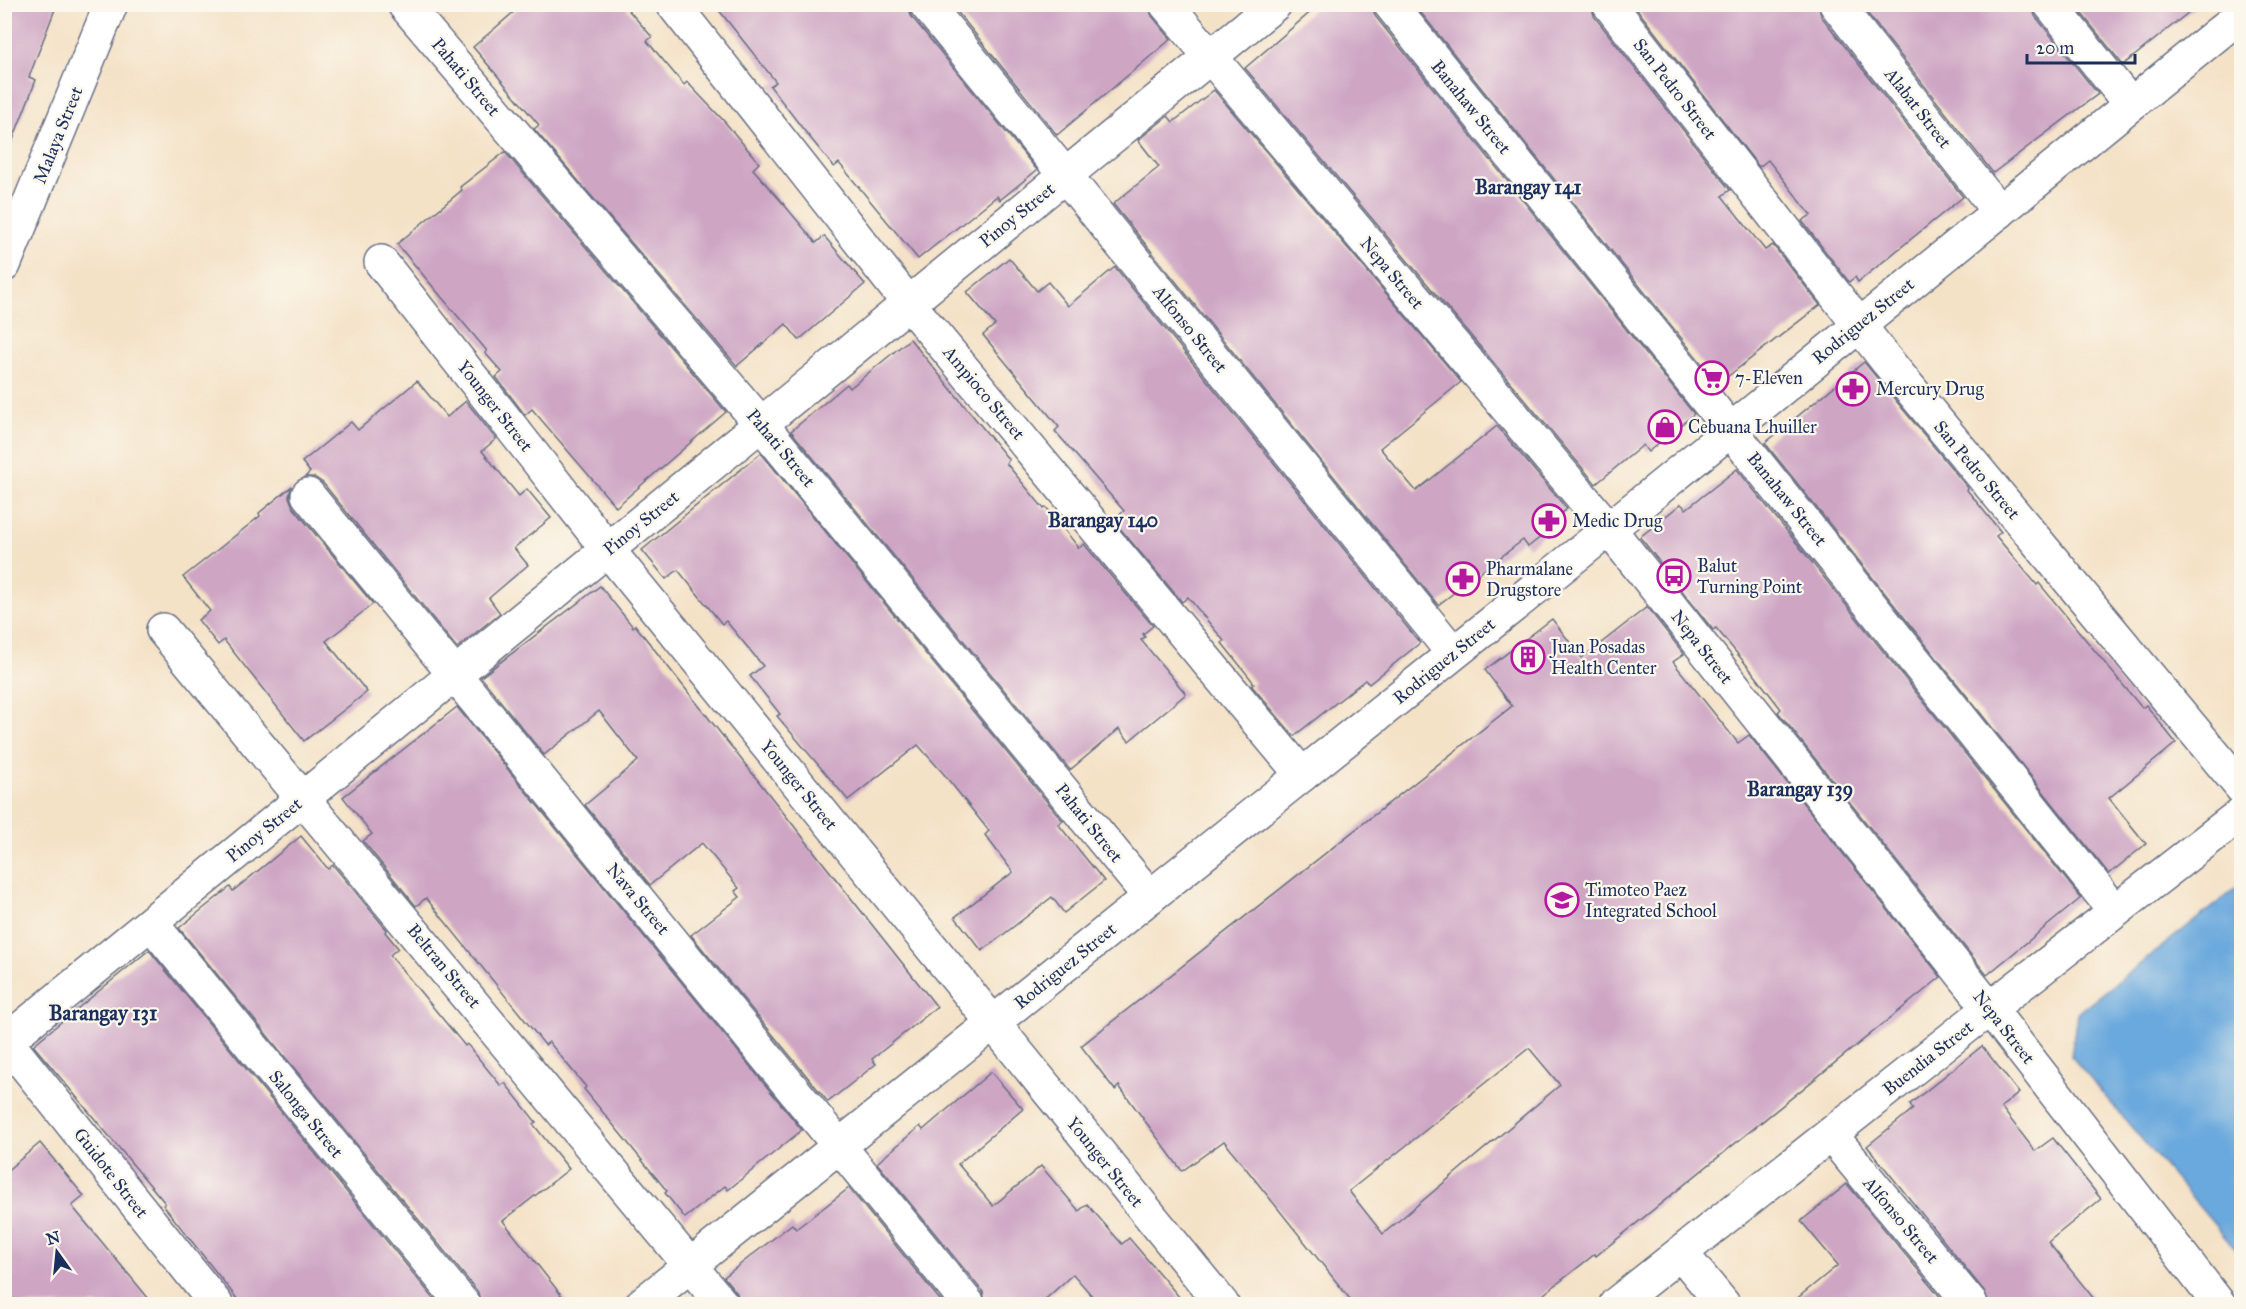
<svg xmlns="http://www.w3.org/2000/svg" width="2246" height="1309" font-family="'IM FELL Great Primer',serif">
<rect width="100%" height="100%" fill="#fbf7ec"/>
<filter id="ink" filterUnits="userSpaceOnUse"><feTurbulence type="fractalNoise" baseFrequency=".0167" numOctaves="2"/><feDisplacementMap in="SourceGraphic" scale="12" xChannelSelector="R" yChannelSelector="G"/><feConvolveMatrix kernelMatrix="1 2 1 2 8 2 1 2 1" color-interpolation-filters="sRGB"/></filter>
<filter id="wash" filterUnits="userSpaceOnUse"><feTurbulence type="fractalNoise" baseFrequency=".008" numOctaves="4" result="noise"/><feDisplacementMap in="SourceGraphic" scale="24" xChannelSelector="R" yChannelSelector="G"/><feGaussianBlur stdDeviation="1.35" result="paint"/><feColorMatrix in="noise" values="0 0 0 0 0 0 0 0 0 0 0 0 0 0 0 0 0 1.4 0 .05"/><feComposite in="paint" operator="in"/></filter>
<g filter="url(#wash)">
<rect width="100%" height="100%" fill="#f4e2c7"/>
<path fill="#6ba9dd" stroke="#436c9e" stroke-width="1.5" d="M2241,884V1256L2071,1056L2077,1014Z"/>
<g id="blocks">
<g fill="#cea6c4" fill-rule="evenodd">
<path d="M4,4H57L29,77L36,80L7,155H4Z"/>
<path d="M523,4H623L652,37L647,41L684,85L687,82L724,121L759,163L753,169L786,207L816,243L824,236L865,284L799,340L786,324L737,366L534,129L539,125L473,47Z"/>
<path d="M714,4H908L911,16L1037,170L1000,200L997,196L918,259L839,163L834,167L803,129L770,86L776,82Z"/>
<path d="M951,4H1148L1152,16L1171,39L1057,135Z"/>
<path d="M1320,4H1372L1375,16L1694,414L1648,452L1643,445L1596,484L1245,68Z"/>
<path d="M1414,4H1591L1594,16L1730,190L1722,196L1765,250L1773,245L1820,305L1718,384Z"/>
<path d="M1633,4H1818L1821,16L1963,197L1858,282L1855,277L1849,282L1802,221L1811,215L1768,160L1759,167Z"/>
<path d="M1860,4H2032L2035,16L2098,94L1993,173Z"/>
<path d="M2074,4H2199L2123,65Z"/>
<path d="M1214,90L1461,382L1380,448L1416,491L1497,426L1567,509L1557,517L1561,521L1528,547L1523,540L1438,605L1113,204L1159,167L1138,140L1168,116L1173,122Z"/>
<path d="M505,152L726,412L616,507L532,409L525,415L496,377L502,372L485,353L487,351L397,244L462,190L460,187Z"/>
<path d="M1009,258L1037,291L1048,282L1068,306L1115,267L1420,643L1369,684L1365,680L1294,736L1251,685L1254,683L1222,643L1224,641L1188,597L1182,602L1113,520L1124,511L1055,431L1059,427L983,335L995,325L967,292Z"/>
<path d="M910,339L1009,460L1006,463L1044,509L1046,507L1079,548L1084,544L1153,626L1143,634L1145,637L1141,640L1186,694L1129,741L1119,729L1070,770L791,431L847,384L850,388Z"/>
<path d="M1864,362L1968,488L1967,490L2001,532L1996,536L2037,585L2039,583L2142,708L2146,705L2176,743L2109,798L2146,844L2109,874L1765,443Z"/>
<path d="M417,381L447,417L466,401L496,439L482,451L519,496L527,489L551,518L514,548L528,565L489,598L500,613L457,648L323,483L314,477H305L310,472L302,462L351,422L358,430Z"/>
<path d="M761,453L1063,821L1058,824L1104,881L1064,913L1052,897L982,951L955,917L1013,872L985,835L989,831L943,773L918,745L848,800L777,716L780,714L750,676L763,666L726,621L722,624L678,570L666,579L642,550Z"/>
<path d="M1737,469L2081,898L1987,975L1778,712L1781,709L1754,674L1716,628L1713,630L1640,537L1681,504L1686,509Z"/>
<path d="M291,487L289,497L293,507L373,604L326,641L367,692L304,741L224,640L218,645L198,620L210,611L183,577L260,516L259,513Z"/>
<path d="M600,586L633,627L635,625L937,1007L872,1059L876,1064L828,1102L691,935L740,897L735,891L739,888L702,843L650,885L585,805L638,761L603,716L599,711L544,755L481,677Z"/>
<path d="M1647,607L1684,654L1673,662L1738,743L1749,735L1941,977L1596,1256L1595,1254L1530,1305L1354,1304L1224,1141L1182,1171L1119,1086L1115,1090L1081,1046L1512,706L1485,670L1552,619L1582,658ZM1529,1048L1560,1085L1383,1234L1349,1191Z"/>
<path d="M457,707L802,1130L728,1190L725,1186L685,1218L665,1193L667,1191L584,1089L586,1087L549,1042L545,1045L426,898L416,906L363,841L372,834L343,797Z"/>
<path d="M301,836L328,869L333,865L387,930L385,932L398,948L390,955L465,1046L467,1044L501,1086L505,1083L536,1122L533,1124L569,1169L503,1221L569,1305H481L478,1292L179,928L230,887L233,891Z"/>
<path d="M149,950L439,1305H242L163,1205L165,1203L33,1045Z"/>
<path d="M1982,1046L2019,1093L2001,1107L2035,1151L2053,1138L2101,1199L2048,1242L2099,1305H1989L1985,1292L1867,1146L1913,1109L1910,1104Z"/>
<path d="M991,1072L1023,1109L958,1164L993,1206L1041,1166L1079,1211L1087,1204L1122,1244L1129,1238L1186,1305H1100L1073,1274L1039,1305H986L983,1292L877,1163L920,1126L923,1130Z"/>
<path d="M40,1143L84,1196L72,1206L154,1305H4V1173Z"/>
<path d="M1847,1184L1947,1305H1789L1838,1265L1801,1221Z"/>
<path d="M849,1188L944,1305H740L737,1293L724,1277L792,1224L796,1229Z"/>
</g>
</g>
</g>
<g filter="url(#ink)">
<use href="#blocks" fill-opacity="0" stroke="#676e83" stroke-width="1.5"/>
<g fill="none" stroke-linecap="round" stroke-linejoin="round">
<g stroke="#676e83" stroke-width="36">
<g id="street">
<path d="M404,4L761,424L1150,897"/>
<path d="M673,4L909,304L1302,775"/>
<path d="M926,4L1453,653"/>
<path d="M1166,4L1609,529"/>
<path d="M1390,4L2115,911"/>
<path d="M1609,4L1887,361L2242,788"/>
<path d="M1836,4L1999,212"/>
<path d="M2050,4L2130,104"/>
<path d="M381,262L608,550L1222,1304"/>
<path d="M4,265L111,4"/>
<path d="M308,495L968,1304"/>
<path d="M163,630L722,1304"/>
<path d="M151,923L463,1304"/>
<path d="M1831,1135L1971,1304"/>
<path d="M1681,1253L1723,1304"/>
<path d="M216,1304L6,1041L1275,4"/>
<path d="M1616,1304L1966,1027L2242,813"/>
</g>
</g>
<g stroke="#676e83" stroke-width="36">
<g id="secondary">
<path d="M1609,529L1990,1009L2219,1304"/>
<path d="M642,1304L1609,529L2242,14"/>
</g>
</g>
<use href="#street" stroke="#fff" stroke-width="33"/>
<use href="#secondary" stroke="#fff" stroke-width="33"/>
</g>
</g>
<defs>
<g id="supermarket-ring" transform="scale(1.725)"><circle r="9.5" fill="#fbf7ec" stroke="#b5179e" stroke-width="1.5"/><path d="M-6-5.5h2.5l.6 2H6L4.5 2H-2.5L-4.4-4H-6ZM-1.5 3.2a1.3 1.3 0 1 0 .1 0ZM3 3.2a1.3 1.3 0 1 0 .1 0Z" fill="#b5179e"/></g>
<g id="pharmacy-ring" transform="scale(1.725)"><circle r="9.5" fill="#fbf7ec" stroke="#b5179e" stroke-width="1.5"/><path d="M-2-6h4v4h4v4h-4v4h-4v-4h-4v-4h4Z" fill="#b5179e"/></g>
<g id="shop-ring" transform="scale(1.725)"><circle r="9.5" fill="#fbf7ec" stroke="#b5179e" stroke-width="1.5"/><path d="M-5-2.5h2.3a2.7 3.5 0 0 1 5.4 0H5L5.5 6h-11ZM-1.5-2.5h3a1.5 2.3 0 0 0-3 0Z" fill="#b5179e"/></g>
<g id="bus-ring" transform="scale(1.725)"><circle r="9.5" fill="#fbf7ec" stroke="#b5179e" stroke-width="1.5"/><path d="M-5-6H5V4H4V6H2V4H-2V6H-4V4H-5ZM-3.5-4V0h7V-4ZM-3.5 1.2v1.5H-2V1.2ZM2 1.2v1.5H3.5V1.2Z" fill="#b5179e"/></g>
<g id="building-ring" transform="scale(1.725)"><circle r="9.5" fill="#fbf7ec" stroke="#b5179e" stroke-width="1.5"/><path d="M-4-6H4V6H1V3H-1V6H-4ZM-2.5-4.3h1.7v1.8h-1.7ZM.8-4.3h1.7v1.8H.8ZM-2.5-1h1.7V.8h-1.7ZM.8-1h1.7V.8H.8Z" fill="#b5179e"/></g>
<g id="school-ring" transform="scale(1.725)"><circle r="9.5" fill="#fbf7ec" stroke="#b5179e" stroke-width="1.5"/><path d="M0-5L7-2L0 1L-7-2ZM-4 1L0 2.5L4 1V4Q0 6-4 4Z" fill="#b5179e"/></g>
</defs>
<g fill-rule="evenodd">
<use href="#supermarket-ring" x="1712" y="378"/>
<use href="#pharmacy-ring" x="1853" y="389"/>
<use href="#shop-ring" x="1665" y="427"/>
<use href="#pharmacy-ring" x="1549" y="521"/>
<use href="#bus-ring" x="1674" y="576"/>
<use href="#pharmacy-ring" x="1463" y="579"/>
<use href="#building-ring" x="1528" y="657"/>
<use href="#school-ring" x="1562" y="900"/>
</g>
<g text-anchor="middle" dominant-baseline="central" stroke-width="4.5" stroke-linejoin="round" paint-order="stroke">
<g font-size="18" fill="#1b2f5e" stroke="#fbf7ec">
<text transform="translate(466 77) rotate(50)">Pahati Street</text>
<text transform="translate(1675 89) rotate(52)">San Pedro Street</text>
<text transform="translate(1471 107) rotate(51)">Banahaw Street</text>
<text transform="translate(1918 108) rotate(52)">Alabat Street</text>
<text transform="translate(58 135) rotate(-68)">Malaya Street</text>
<text transform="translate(1017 215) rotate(-39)">Pinoy Street</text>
<text transform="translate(1392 273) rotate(50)">Nepa Street</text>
<text transform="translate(1863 321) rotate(-39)">Rodriguez Street</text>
<text transform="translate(1190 329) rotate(51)">Alfonso Street</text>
<text transform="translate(984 393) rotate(50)">Ampioco Street</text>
<text transform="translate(495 406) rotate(52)">Younger Street</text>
<text transform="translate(781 448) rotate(50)">Pahati Street</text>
<text transform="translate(1977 470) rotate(50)">San Pedro Street</text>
<text transform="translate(1787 499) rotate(51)">Banahaw Street</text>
<text transform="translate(641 523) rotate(-39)">Pinoy Street</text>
<text transform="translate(1702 647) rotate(52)">Nepa Street</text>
<text transform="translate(1444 661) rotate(-39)">Rodriguez Street</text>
<text transform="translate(799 785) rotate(51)">Younger Street</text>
<text transform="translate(1089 823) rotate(51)">Pahati Street</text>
<text transform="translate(264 830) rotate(-39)">Pinoy Street</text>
<text transform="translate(638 899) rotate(50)">Nava Street</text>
<text transform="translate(444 966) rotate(50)">Beltran Street</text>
<text transform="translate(1065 966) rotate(-39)">Rodriguez Street</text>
<text transform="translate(2004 1027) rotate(52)">Nepa Street</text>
<text transform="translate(1928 1058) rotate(-38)">Buendia Street</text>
<text transform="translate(306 1114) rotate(51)">Salonga Street</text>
<text transform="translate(1105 1162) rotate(51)">Younger Street</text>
<text transform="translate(111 1173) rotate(52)">Guidote Street</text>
<text transform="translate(1901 1220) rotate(50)">Alfonso Street</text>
</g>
<g font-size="18" fill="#1b2f5e" stroke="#fbf7ec" text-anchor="start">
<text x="1735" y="378">7-Eleven</text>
<text x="1876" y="389">Mercury Drug</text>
<text x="1688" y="427">Cebuana Lhuiller</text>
<text x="1572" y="521">Medic Drug</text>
<text x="1697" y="566">Balut<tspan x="1697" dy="21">Turning Point</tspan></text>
<text x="1486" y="569">Pharmalane<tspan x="1486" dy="21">Drugstore</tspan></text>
<text x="1551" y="647">Juan Posadas<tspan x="1551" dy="21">Health Center</tspan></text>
<text x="1585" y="890">Timoteo Paez<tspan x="1585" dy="21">Integrated School</tspan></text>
</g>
<g font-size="20" font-weight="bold" fill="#1b2f5e" stroke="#fbf7ec">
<text x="1528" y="187">Barangay 141</text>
<text x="1103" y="520">Barangay 140</text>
<text x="1800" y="789">Barangay 139</text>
</g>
<g font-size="21" font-weight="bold" fill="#1b2f5e" stroke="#fbf7ec">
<text x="103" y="1013">Barangay 131</text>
</g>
</g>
<rect width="2246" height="1309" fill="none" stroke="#fbf7ec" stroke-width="24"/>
<g transform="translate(57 1252) rotate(345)" stroke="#fbf7ec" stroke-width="4.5" paint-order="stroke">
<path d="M0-4.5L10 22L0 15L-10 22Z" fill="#1b2f5e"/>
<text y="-9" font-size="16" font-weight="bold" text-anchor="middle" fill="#1b2f5e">N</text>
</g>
<path d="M2027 54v9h108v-9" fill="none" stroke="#1b2f5e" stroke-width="3"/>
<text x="2036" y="54" font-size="18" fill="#1b2f5e" stroke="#fbf7ec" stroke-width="4.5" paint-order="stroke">20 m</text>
</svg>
